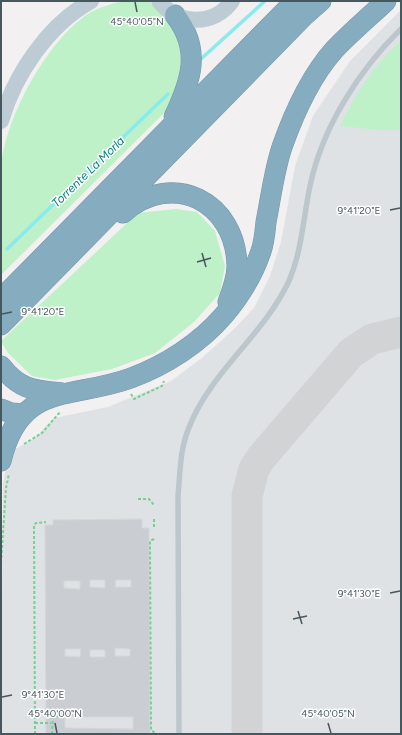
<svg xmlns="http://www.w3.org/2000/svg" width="402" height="735" font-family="Figtree,sans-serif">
<rect width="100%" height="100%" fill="#f2f0f0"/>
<path fill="#dfe2e4" d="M401,10V734H1L3,483L7,463L15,449L34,439L54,418L108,407L171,381L203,357L233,330L254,308L270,276L281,242L295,166L313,116L350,61Z"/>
<g fill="#bef1c8">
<path d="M122,1H149L163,16L176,26L185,48L176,97L165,112L1,275C1,240 0,204 1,169C4,119 48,38 91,12C100,7 112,4 122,1Z"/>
<path d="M401,40V130H380L340,126C356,92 374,66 401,40Z"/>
<path d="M176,209L197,212L215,231L225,266L220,293L194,322L155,353L112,369L55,380L32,376L8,353L1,341L138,213Z"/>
</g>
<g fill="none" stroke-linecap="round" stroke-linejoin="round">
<g stroke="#8aebee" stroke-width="3.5">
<path d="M202,58L265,1"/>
<path d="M7,249L168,94"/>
</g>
<path stroke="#d2d3d5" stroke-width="31" d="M247,734V496L254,469L261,458L351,353L372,339L401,332"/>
</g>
<path fill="#caced2" stroke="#d4d7db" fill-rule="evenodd" d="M142,519V528H149L150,734H46L45,525H53V520ZM90,580H105V588L90,587ZM116,580H131V587H115ZM64,581H80V589L64,588ZM115,648L130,649V656H115ZM65,649H81L80,657L65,656ZM90,650H105V657H90ZM65,717H133V729L65,728Z"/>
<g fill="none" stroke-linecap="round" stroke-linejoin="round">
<g stroke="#7297ac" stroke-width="21">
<g id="highway">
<path d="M174,117C191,81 202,50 175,15"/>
<path d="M123,213C173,169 236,202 237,266C237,278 232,291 228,302"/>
<path d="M1,299L295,1"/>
<path d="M1,325L304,16L321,1"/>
<path d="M1,366C20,390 33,390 62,393"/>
<path d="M1,409L11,413L24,414"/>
<path d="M1,461C20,381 71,400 131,378C166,365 200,343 224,315C239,297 252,277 260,254C264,245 265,233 266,222C271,197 274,171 282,147C294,113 310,77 334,50C350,33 369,17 386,1"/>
</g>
</g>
<g stroke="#74d093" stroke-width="2" stroke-dasharray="3 2" stroke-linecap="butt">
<path d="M131,394L134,399L162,386L164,381"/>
<path d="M24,444L42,433L60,412"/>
<path d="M138,499H149L154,505"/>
<path d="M154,519V528"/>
<path d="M154,539L150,541L151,730L155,733"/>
<path d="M1,563L6,488L9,474"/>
<path d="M35,723H51"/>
<path d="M35,734L34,525L36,523L46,522"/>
<path d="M52,734L53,716H58"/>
</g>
<path stroke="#bbc7cd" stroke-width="5.5" d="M179,734L178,496C180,474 180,450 188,430C209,373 262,337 288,283C302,252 303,219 310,186C322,128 359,70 401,29"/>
<g stroke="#bdccd4" stroke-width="16">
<path d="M159,1C177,25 214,27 232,1"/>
<path d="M1,121C15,74 48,25 91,1"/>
</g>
<use href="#highway" stroke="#86acc0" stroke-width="20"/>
</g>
<path fill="none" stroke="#47575e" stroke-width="1.5" d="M135,2L137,12M390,210L400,208M202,253L206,267M197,262L211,258M2,314L12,312M390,593L400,591M298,611L302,624M293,619L307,616M2,697L12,695M55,723L57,733M328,723L331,733"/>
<g text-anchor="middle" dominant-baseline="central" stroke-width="3" stroke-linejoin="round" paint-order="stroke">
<g font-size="12" font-style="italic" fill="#0b7c80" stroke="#fff">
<text transform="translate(88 172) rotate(-44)">Torrente La Morla</text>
</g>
</g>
<g font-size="10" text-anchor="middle" fill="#47575e" stroke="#fff" stroke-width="3" stroke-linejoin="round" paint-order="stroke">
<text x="137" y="25">45°40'05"N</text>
<text x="359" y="214">9°41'20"E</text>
<text x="43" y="315">9°41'20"E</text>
<text x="359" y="597">9°41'30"E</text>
<text x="43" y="698">9°41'30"E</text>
<text x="55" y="717">45°40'00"N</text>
<text x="328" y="717">45°40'05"N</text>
</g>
<rect width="402" height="735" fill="none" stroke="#47575e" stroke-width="4"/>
</svg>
